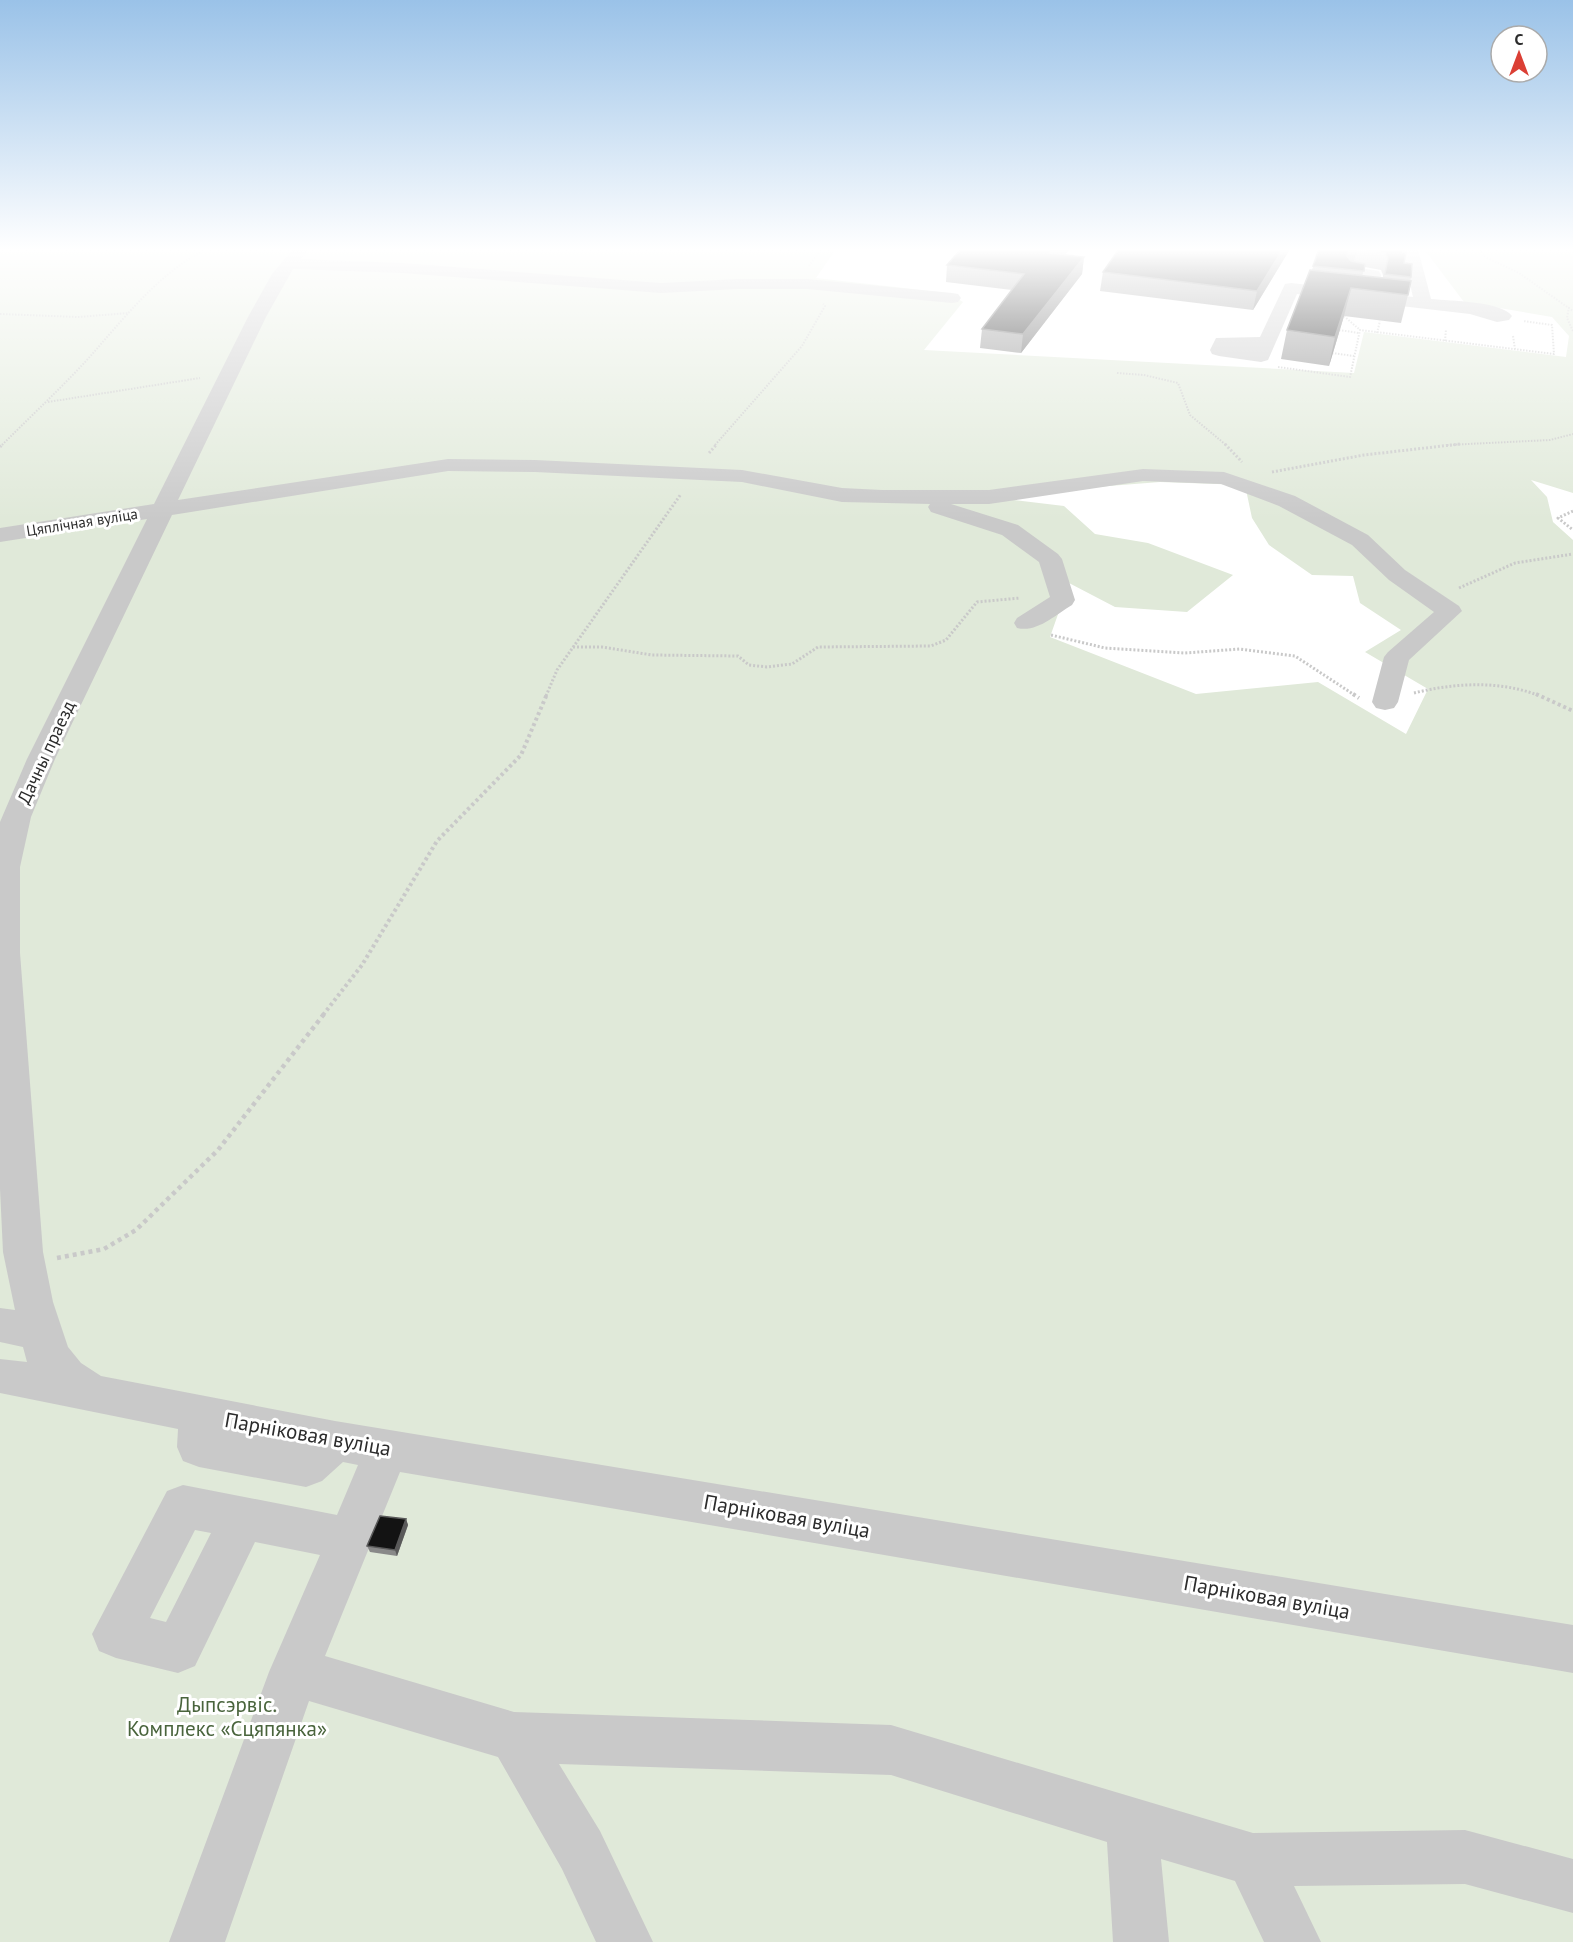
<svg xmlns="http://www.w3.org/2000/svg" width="1573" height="1942" font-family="'PT Sans',sans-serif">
<rect width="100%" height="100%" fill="#fff"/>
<path fill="#e0e9d9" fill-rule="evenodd" d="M0,249H836L816,278L948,293L963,302L924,350L1354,373L1364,332L1566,357L1569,336L1552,317L1464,302L1424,249H1573V493L1531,480L1547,497L1553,522L1573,540V1942H0ZM1160,482L1245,485L1252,518L1269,545L1312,575L1353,576L1360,603L1401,630L1365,652L1428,689L1406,734L1318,682L1196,694L1050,637L1069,583L1115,607L1187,612L1233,575L1148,543L1095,534L1064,506L979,496Z"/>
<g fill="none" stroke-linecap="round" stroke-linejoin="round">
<g stroke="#c9c9c9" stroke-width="2" stroke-dasharray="1.5 1.5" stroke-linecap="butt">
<path d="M1479,249L1485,257L1519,273L1573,311"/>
<path d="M809,266L821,249"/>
<path d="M1569,307L1567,318L1573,331"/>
<path d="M0,314L78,317L129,313"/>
<path d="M1344,316L1360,330"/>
<path d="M1339,330L1359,333"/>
<path d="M1377,333L1380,321"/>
<path d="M1513,336L1515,349"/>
<path d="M1445,341L1446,329"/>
<path d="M1332,353L1354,356"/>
<path d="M1278,367L1350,377L1360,330L1554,354L1552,325L1523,321"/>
<path d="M1117,373L1144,375L1178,383L1190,415L1226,445"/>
<path d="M48,402L200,378"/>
<path d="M2,445C30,417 59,390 86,361C122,321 157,274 206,249"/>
<path d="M715,445L802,346L825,306L823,304"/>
<path d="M1447,445L1550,440L1573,434"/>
</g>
<g stroke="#c9c9c9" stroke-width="3" stroke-dasharray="2 2" stroke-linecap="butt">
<path d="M1225,444L1242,462"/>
<path d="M0,447L3,444"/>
<path d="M709,453L717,444"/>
<path d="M1272,472L1364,455L1460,444"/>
<path d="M1573,511L1558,518L1573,530"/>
<path d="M1459,588L1515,563L1573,554"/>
<path d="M1051,635L1105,648L1185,653L1240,649L1295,656L1356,696"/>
<path d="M573,647H602L652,655L738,656L749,665L767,667L792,664L818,647L931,646L946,640L977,602L1020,598"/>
<path d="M1414,693C1454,683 1500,680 1540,696"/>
<path d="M546,696L557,670L681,494"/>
</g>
<g stroke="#c9c9c9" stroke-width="4" stroke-dasharray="3 3" stroke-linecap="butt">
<path d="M1353,694L1359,698"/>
<path d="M1536,694L1573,711"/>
<path d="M323,1015L362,965L437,841L521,755L547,694"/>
</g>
<path stroke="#c9c9c9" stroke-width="4.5" stroke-dasharray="4 4" stroke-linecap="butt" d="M57,1258L104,1249L136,1230L218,1150L324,1014"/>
<g fill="#c9c9c9" fill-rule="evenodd">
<path d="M293,249H309L301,259L402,263L661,283L738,279H807L952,293L958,294L961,298L958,302L952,303L807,289H738L661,293L402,273L293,269L266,317L178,500L448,459L535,460L742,470L842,488L882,490H989L1143,469L1224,472L1295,496L1368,535L1405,570L1459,606L1462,611L1409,660L1398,702L1394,708L1385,710L1376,708L1372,702L1384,657L1388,652L1434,612L1389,580L1352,545L1279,506L1221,484L1143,481L989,504H951L1018,525L1058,554L1062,559L1075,600L1072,605C1055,615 1037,633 1017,628L1014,623L1017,618L1050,597L1039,562L1002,535L931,512L928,507L930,504L842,502L742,482L535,472L448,471L172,515L55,759L31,817L20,867V953L43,1252L53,1302L68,1347L81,1363L101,1376L335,1421L1573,1625V1673L400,1472L325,1656L514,1712L891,1725L1253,1833L1465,1830L1573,1859V1913L1465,1884L1294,1886L1321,1942H1264L1235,1881L1161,1859L1169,1942H1113L1107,1842L891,1775L559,1764L600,1831L653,1942H596L562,1869L498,1757L309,1701L225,1942H169L269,1672L320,1555L255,1542L195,1666L178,1673L116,1658L99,1651L92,1634L167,1491L183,1485L337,1515L358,1465L343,1462L322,1481L306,1487L199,1467L183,1461L177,1447L178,1429L0,1393V1359L27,1362L23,1347L0,1342V1308L15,1310L3,1252L0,1189V822L27,759L147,519L0,542V528L154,504L248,317L272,274ZM195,1530L211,1533L166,1622L150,1618Z"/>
<path d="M1402,249H1418L1431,299C1450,301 1501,301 1512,316L1509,320L1497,322L1470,314L1297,294L1268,360L1261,362L1219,356L1212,354L1210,350L1216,338L1260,337L1285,284L1291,283L1361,291L1364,279L1347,276L1345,272L1347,268L1353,267L1379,271L1381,275L1378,293L1413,297Z"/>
</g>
</g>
<g fill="#898989" fill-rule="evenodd">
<path d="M961,249H1071L1064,255L1084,257L1082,274L1021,353L980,348L982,329L1012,290L946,282L947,265Z"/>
<path d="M1290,249L1253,310L1100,291L1103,272Z"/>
<path d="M1319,249H1404V263L1411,277L1408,295L1401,323L1344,316L1329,366L1281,359L1287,330L1312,270ZM1365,267L1381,270L1383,275V278L1362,276Z"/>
<path d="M406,1519L408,1525L397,1556L370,1552L367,1546Z"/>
</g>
<g fill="#5a5a5a">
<path d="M1054,249H1071L1047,270L1049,253Z"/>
<path d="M1283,249H1290L1253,310L1257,291Z"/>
<path d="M1355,249H1357L1353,265L1344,269L1349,250Z"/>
<path d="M1084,257L1082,274L1021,353L1023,334Z"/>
<path d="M1351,288L1344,316L1329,366L1335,337Z"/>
<path d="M406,1519L408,1525L397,1556L395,1550Z"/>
</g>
<g fill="#131313" stroke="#5a5a5a" stroke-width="1.5">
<path d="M961,249H1054L1049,253L1084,257L1023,334L982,329L1024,274L947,265Z"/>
<path d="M1119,249H1283L1257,291L1103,272Z"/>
<path d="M1319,249H1355L1349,250L1347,256L1351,261L1365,264L1364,271L1313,266Z"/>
<path d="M1361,249H1404L1403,252H1406L1404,263L1412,264L1411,277L1385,274L1388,258L1385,253Z"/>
<path d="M1310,270L1411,281L1408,295L1351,288L1335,337L1287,330Z"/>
<path d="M380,1516L406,1519L395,1550L367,1546Z"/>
</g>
<linearGradient id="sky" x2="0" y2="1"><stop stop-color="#9ac2e8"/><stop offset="0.48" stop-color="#fff"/><stop offset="1" stop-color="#fff" stop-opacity="0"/></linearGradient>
<rect width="1573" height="520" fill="url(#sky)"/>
<g text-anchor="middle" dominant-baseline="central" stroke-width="6" stroke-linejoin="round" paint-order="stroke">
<g font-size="15" fill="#2c2c2c" stroke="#fff">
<text transform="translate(82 522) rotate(-9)">Цяплічная вуліца</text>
</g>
<g font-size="18" fill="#2c2c2c" stroke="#fff">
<text transform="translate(46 752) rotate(-65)">Дачны праезд</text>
</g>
<g font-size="21" fill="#2c2c2c" stroke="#fff">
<text transform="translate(308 1434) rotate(10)">Парніковая вуліца</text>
<text transform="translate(787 1516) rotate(10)">Парніковая вуліца</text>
<text transform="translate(1267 1597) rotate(10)">Парніковая вуліца</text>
</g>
<g font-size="21" fill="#49643c" stroke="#fff">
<text x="227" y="1704">Дыпсэрвіс.<tspan x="227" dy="24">Комплекс «Сцяпянка»</tspan></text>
</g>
</g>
<g transform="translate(1519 54)"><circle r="28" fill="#ffffff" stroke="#ababab" stroke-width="1.5"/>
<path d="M0-4.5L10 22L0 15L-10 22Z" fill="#db3f35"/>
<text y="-9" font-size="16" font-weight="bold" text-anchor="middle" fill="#2c2c2c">С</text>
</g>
</svg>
